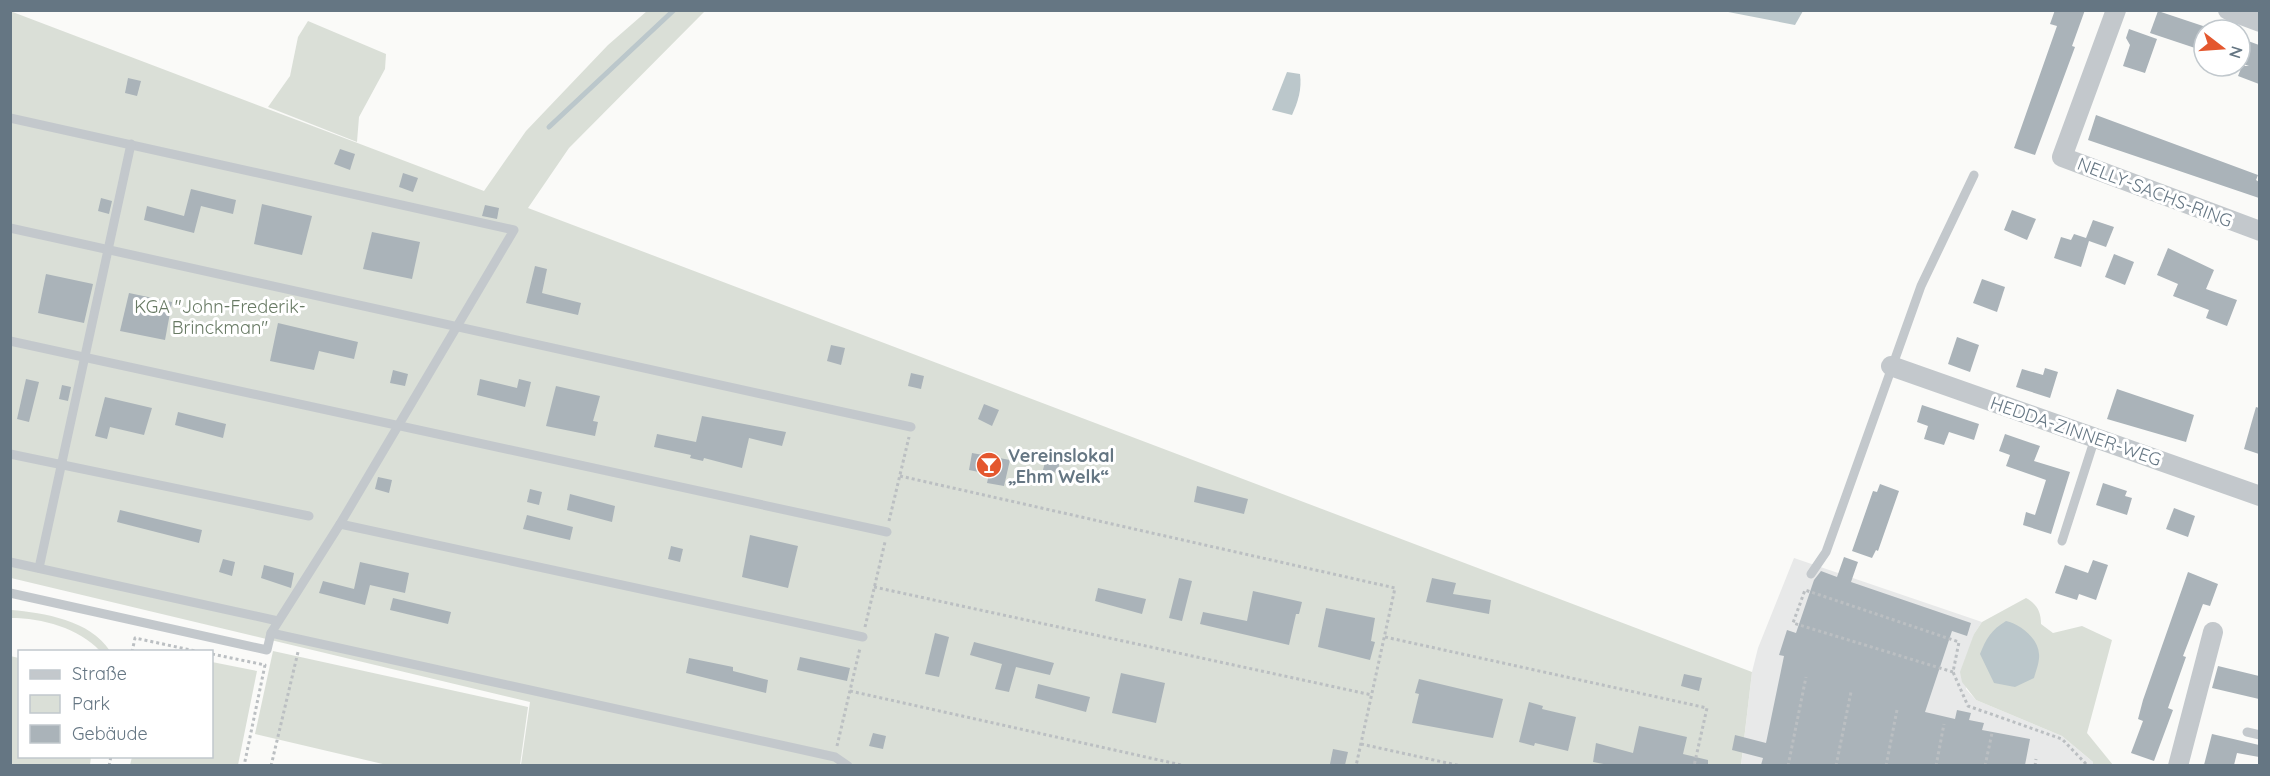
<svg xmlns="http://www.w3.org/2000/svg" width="2270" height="776" font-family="Quicksand,sans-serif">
<rect width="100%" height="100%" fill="#fafaf8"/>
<path fill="#e8e9e9" d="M1794,558L1982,622L1974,634L1966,689L1976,700L2062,736L2094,763L2093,766H1741L1752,672L1758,648Z"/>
<g fill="#dadfd7">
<path d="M10,11L484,191L526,131L608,45L647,11H705L569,148L528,208L1752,672L1741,765H521L530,702L11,578Z"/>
<path d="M308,21L386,54L385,69L359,117L357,142L268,107L290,76L298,37Z"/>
<path d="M2026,598C2037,604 2041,612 2041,624L2053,633L2082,626L2112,640L2087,733L2113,765H2093V762L2062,736L1976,700L1962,682L1960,672L1974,634L1982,622Z"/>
<path d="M11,610C44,613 90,620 110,651H100C79,628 42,618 11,618Z"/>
<path d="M273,651L528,707L520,765H387L255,734Z"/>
<path d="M10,656L19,658L20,756L91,757L90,765H11Z"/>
<path d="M212,662L257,671L238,765H130L132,757L212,756Z"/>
</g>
<g fill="#bbc7cb">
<path d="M1803,11L1795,25L1723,11L1803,10Z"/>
<path d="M1287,72L1300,74C1302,89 1298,102 1292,115L1272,110Z"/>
<path d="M2006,621C2020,624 2038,638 2039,654C2040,661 2036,671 2034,678L2015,687L1994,683L1980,654C1986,639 1991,630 2006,621Z"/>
</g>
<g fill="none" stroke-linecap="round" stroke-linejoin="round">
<path stroke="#bbc7cb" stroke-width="5" d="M549,127L674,10"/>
</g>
<g fill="#aab3b9">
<path d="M2055,10H2085L2072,46L2075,47L2035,155L2014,148L2057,26L2050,24Z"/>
<path d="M2158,11L2206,27L2198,49L2150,33Z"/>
<path d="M2129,29L2157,39L2145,73L2123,66L2130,45L2126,38Z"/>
<path d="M2240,38L2259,45V84L2238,76L2242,66H2249L2240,63Z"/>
<path d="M128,78L141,81L137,96L125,93Z"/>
<path d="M2096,115L2258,175L2256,180L2259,182V198L2088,140Z"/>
<path d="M340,149L355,154L350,170L334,164Z"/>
<path d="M403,173L418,178L413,192L399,187Z"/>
<path d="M191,189L236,200L233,214L201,206L194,233L144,220L147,206L184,216Z"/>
<path d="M101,198L112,201L109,214L98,211Z"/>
<path d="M262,204L312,216L302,255L254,244Z"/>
<path d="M485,205L499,208L497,219L482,216Z"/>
<path d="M2012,210L2036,219L2027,240L2004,230Z"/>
<path d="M2093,220L2114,227L2106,247L2089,241L2081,267L2054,258L2061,237L2071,240L2074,234L2086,238Z"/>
<path d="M372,232L420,242L412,279L363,269Z"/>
<path d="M2168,248L2214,270L2206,289L2237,300L2227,326L2206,318L2209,310L2173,296L2178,284L2157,275Z"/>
<path d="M2114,254L2134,262L2125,285L2105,277Z"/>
<path d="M535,266L547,269L542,293L581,303L578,315L526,303Z"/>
<path d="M46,274L93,284L84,323L38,313Z"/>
<path d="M1982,279L2005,287L1997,312L1973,303Z"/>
<path d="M129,293L172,302L165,340L120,331Z"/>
<path d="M278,323L358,342L354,359L319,351L314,370L270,361Z"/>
<path d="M1957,337L1979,345L1970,372L1948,364Z"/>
<path d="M831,345L845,348L841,365L827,361Z"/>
<path d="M2045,368L2058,372L2050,398L2016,387L2022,369L2043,375Z"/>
<path d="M393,370L408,374L405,386L390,383Z"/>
<path d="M911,373L924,376L921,389L908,386Z"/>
<path d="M26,379L39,382L29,422L17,419Z"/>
<path d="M480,379L517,388L519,379L531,382L525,407L477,395Z"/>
<path d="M62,385L71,387L68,401L59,399Z"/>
<path d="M556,386L600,396L593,421L598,422L595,436L546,426Z"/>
<path d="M2117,389L2194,415L2186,442L2107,419Z"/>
<path d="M105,397L152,408L144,435L110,427L107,439L95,436Z"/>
<path d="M984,404L999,410L992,426L978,419Z"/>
<path d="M1922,405L1979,424L1974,440L1949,432L1944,445L1924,439L1928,426L1917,422Z"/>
<path d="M2256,407L2259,408V454L2244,449Z"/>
<path d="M178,412L226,424L223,438L175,425Z"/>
<path d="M702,416L786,432L782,446L749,438L742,468L704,458L703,461L690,458L691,455L654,447L657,434L696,442Z"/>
<path d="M2005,434L2040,446L2034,461L2070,472L2051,534L2023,525L2026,512L2035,515L2046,480L2006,466L2010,455L1999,451Z"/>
<path d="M972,453L1010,460L1004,486L987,483L989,474L969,470Z"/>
<path d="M1047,454L1061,458L1057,473L1043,470Z"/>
<path d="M378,477L392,480L389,493L375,489Z"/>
<path d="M2103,483L2127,491L2125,496L2132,498L2127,515L2096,505Z"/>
<path d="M1880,484L1899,491L1878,551L1876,550L1872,558L1852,551L1873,491L1877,492Z"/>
<path d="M1197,486L1248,499L1244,514L1194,502Z"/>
<path d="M530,489L542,492L539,505L527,502Z"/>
<path d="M570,494L615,506L612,522L567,510Z"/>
<path d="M2174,508L2195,516L2188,537L2166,529Z"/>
<path d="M120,510L202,530L199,543L117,522Z"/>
<path d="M527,515L573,527L570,540L523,529Z"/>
<path d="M750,535L798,546L788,588L742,577Z"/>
<path d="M671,546L683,549L680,562L668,559Z"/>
<path d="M1844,557L1858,562L1851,582L1971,623L1967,636L1952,631L1925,712L1955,719L1957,710L1971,713L1969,720L1984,723L1982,730L2030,739L2025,765H1761L1763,758L1732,750L1735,735L1766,743L1784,656L1779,655L1787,630L1796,633L1814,580L1821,571L1837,577Z"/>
<path d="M223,559L235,562L232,576L219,572Z"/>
<path d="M2093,560L2108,565L2096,600L2079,594L2077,600L2055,593L2065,565L2088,573Z"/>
<path d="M360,562L409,573L405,593L370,585L365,605L319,593L323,581L354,589Z"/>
<path d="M264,565L294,573L291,588L261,578Z"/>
<path d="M2188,572L2218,584L2210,606L2203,604L2183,656L2186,657L2168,708L2173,710L2154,761L2131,753L2143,721L2138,719L2143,700Z"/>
<path d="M1179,578L1192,581L1182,621L1169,618Z"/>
<path d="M1432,578L1456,583L1453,594L1491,600L1489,614L1426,602Z"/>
<path d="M1098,588L1146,599L1142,614L1095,601Z"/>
<path d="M1253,591L1302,602L1299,614H1296L1289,645L1200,624L1203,612L1247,621Z"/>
<path d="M393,598L451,612L448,624L390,610Z"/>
<path d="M1326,608L1375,618L1371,641L1375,642L1370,660L1318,647Z"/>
<path d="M935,633L949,637L939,677L925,674Z"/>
<path d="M974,642L1054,663L1050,675L1016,667L1009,692L995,689L1002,664L970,655Z"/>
<path d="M800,657L850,668L847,681L797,670Z"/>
<path d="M689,658L733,667V671L768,680L766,693L686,673Z"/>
<path d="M2218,666L2259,676V699L2212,688Z"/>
<path d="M1121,673L1165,683L1156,723L1112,713Z"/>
<path d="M1684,674L1702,678L1699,691L1681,686Z"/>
<path d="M1419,679L1503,699L1493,738L1412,723L1419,694L1415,693Z"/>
<path d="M1038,684L1090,697L1086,712L1035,698Z"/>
<path d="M1529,702L1543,706L1542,709L1576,717L1568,751L1535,743L1534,746L1519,742Z"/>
<path d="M1639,726L1687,737L1683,754L1708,760V765H1609L1593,762L1596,743L1633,753Z"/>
<path d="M873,733L886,736L883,749L869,746Z"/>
<path d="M2212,734L2259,745V757L2237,753L2234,765H2204Z"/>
<path d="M1333,749L1348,752L1345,765L1330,764Z"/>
</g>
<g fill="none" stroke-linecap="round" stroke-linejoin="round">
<g stroke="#bbbfc2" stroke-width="3" stroke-dasharray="3 3" stroke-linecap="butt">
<path d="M900,476L1395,588L1356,766"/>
<path d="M889,521L909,437"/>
<path d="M874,587L1372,695"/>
<path d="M865,627L885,542"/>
<path d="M1385,637L1707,708L1694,766"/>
<path d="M132,652L135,638L200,652"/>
<path d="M212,654L265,665L244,766"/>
<path d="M1953,672L1793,623L1805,590L1959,642L1953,672L1968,706L2062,739L2088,766"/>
<path d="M850,691L1186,766"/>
<path d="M1361,744L1461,766"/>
<path d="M837,746L860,648"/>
<path d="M109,766L111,756"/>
<path d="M271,766L298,652"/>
<path d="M1788,766L1806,677"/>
<path d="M1836,766L1851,692"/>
<path d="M1886,766L1897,710"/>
<path d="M1936,766L1944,724"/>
<path d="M1985,766L1992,733"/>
<path d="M2035,766L2036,759"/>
</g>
<g stroke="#c3c8cc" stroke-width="9">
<path d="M10,118L514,230L340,524L271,633L835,757L848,766"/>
<path d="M10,228L911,427"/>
<path d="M10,341L887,532"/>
<path d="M10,454L309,516"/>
<path d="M340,524L863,637"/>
<path d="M2062,541L2095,438"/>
<path d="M10,562L278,621"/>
<path d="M39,568L131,144"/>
<path d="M1811,574L1826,552L1921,286L1974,175"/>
<path d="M10,593L267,650L271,633"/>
<path d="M2247,732L2260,735"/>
</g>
<g stroke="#c3c8cc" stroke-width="20">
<path d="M2116,10L2062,157L2260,231"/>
<path d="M2228,10L2260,22"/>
<path d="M1891,366L2260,496"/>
<path d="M2178,766L2213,632"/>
</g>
</g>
<defs>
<g id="bar-disc" transform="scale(1.35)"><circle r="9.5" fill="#e4572e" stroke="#fff"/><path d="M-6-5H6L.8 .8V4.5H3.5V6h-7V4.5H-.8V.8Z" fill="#fff"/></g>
</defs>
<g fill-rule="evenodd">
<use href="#bar-disc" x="989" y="465"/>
</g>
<g text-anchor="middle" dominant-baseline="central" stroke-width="6" stroke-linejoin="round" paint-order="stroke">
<g font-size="18" fill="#657683" stroke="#fff">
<text transform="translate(2155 192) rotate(21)">NELLY-SACHS-RING</text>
<text transform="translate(2076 431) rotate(19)">HEDDA-ZINNER-WEG</text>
</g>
<g font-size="18" fill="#687a64" stroke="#fff">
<text x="220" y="306">KGA "John-Frederik-<tspan x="220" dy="21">Brinckman"</tspan></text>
</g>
<g font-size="18" font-weight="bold" fill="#657683" stroke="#fff" text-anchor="start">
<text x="1008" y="455">Vereinslokal<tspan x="1008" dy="21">„Ehm Welk“</tspan></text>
</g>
</g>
<rect width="2270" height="776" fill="none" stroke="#657683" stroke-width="24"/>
<rect x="18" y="650" width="195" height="108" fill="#ffffff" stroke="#c1c8cd" stroke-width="1.5"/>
<rect x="30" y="670" width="30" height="9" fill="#c3c8cc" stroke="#c1c8cd" stroke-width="1.5"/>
<text x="72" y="680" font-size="18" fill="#657683">Straße</text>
<rect x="30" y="695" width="30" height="18" fill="#dadfd7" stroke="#c1c8cd" stroke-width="1.5"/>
<text x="72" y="710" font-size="18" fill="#657683">Park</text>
<rect x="30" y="725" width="30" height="18" fill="#aab3b9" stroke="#c1c8cd" stroke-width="1.5"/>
<text x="72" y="740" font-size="18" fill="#657683">Gebäude</text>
<g transform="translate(2222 48) rotate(107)"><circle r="28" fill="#ffffff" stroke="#c1c8cd" stroke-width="1.5"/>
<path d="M0-4.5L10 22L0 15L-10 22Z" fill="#e4572e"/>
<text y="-9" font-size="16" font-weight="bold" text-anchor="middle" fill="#657683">N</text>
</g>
</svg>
